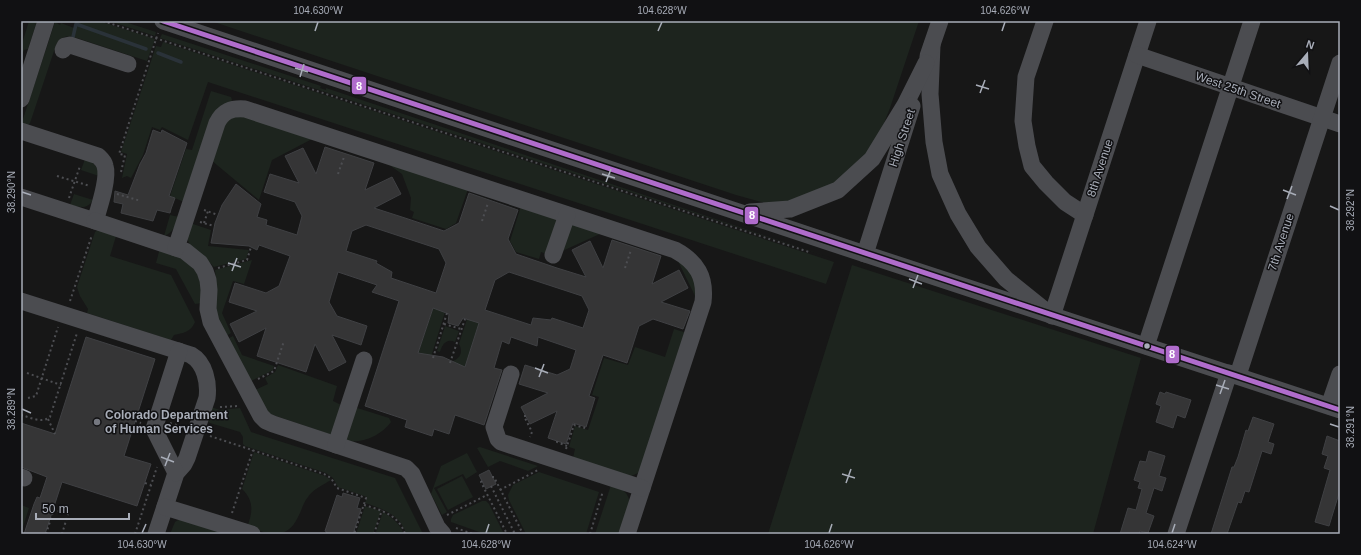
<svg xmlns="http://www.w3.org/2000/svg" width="1361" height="555" font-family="Helvetica,sans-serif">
<rect width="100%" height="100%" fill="#171717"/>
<g fill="#1d241e">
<path d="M29,21H37L28,49L24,50L21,57V47Z"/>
<path d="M76,21H99L155,39L147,61L77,38C67,35 61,36 56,45L30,123L28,125L23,124L22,122L55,22L60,25L61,23L74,28Z"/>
<path d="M109,21H122L156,32L155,36Z"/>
<path d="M211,21H919L890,108L879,136L868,152L838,182L791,201L765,203L736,195Z"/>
<path d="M162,34L321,86L320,88L326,90V88L835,259L160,38Z"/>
<path d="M163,42L834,262L826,284L208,82L188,140L162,127L160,130L152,127L143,155L131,178L127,176L122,178L127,154L121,152L156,46L161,47Z"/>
<path d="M211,91L231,97L232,100L184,202L170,196L186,149L192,150Z"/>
<path d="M236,114L314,138L272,160L259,200L211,160L223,124Z"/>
<path d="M85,159C95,164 97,164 99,176L81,170Z"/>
<path d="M388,164L468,189L456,223L446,229L412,218L414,212L410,210L411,198L402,174Z"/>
<path d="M74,194L93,200C87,210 80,207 70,205Z"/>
<path d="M521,206L561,219L550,255L541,252L539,259L516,252L510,241Z"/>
<path d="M170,215L179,217C175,226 173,233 164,236Z"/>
<path d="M190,223L211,230L208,246L249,250L246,259L214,267C207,258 187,248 187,236C188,232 189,227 190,223Z"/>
<path d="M570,223L602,233L558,253Z"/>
<path d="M98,230L116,236L110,256L171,275L195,322C191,332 183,333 174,335L171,340L87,313L88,309L80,296L77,287L95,232Z"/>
<path d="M160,248L190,262L200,278L202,303L195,304L176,269L156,263Z"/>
<path d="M676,257L694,275L697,300Z"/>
<path d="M252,260L244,284L233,281L222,313L231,333L226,336L213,306L216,279L215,270Z"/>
<path d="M852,265L1141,358L1093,534H768Z"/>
<path d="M433,308L445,312L431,357L418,353Z"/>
<path d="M467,319L479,323L465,368L452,364L453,361C461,358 463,351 459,344Z"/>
<path d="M445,326L459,331L455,342C447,338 442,344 440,352L437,351Z"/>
<path d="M674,329L687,333L641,468L638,473L629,477L573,458L575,449L569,447L575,426L588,430L599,397L592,395L604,358L628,365L635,347L665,357Z"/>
<path d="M233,336L242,355L274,366L273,370L249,382L227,339Z"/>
<path d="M278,365L337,386L333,401L341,405L332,435L267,413L255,390L268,384L265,378L275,372Z"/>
<path d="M211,407L220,410L240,408L251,432L395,478L423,534H406C401,515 383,509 365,503L367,497L338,487L333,478L326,473L245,446L243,444V437L240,432L210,423L208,421Z"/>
<path d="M354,407L389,418L391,422C381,436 360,445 343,440Z"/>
<path d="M480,447L538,466L528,471L500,461L488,467L477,448Z"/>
<path d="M254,452L325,476L331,480C323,485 313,489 308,497C303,503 302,510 298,517C287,541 269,534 247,527C253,513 254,500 242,489Z"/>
<path d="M467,453L477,472L466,479L463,474L434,488L447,512L442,515L431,494L441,466Z"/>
<path d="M539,472L599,492L586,534H526L509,500L508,495L513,485Z"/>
<path d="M462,476L473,497L448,510L437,489Z"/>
<path d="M611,485C622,488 628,492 630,503L621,534H595Z"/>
<path d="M482,501H486L489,504L504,534H485L451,522V519L453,515Z"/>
<path d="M21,505L29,508L21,533Z"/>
<path d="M365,506L381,511L373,534H356Z"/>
<path d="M383,512C392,517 400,524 404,534H382L376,532Z"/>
<path d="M183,517L233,534H170L175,522Z"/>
</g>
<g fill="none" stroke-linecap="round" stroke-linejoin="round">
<g stroke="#2a3239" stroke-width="3.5">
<path d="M73,37L76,24L146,49"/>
<path d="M158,53L181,62"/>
</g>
</g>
<g fill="#353536" stroke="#3f4043" fill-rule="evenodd">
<path d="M153,130L161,133L162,130L187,143L169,196L175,198L171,209L170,213L157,210L153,221L121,213L123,204L114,202L115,191L128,195L140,164L146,153Z"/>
<path d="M325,147L374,163L365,190L392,177L401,194L374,208L405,218L444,231L459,223L469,193L518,210L508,239L516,254L557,268L586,277L572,250L590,241L603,268L612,240L661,256L652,284L679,270L688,288L661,302L690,311L683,329L653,319L639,326L627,363L603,355L589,396L595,398L586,427L573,423L566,444L548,438L557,411L530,424L521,407L548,393L519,384L525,365L557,375L570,369L576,350L538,337L537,346L511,337L509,344L502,341L494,368L502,370L484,425L455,415L449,434L434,429L432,436L405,427L407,420L365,406L399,301L372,292L377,285L338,272L329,302L337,316L367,326L361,345L332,335L346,362L329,371L315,344L306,372L257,356L266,328L239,342L230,324L257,311L229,302L235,283L266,293L279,286L290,256L259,245L257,250L249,246L211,243L215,223L222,205L236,184L261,204L257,217L267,220L266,225L297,235L302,216L295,202L264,192L270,174L299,183L285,156L303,148L316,174ZM366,225L439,249L446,263L436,293L391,278L392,272L376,263L377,261L346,251L352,231ZM509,272L582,296L589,310L583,328L552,318L551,320L533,318L531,325L485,310L495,280ZM433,308L449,314L448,323L458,326L463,318L479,323L465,367L443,357L418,353Z"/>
<path d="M86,337L155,359L124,456L151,464L137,506L62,482L45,534H24L34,504L37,497L40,498L47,477L21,467V423L55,434Z"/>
<path d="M1160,392L1165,394L1166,392L1191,400L1185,418L1177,415L1173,428L1156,422L1161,406L1156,404Z"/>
<path d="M1253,417L1274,424L1268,442L1274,444L1271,454L1262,451L1249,492L1245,491L1241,503L1238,502L1227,534H1211L1232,467H1234L1238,457L1246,430L1248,431Z"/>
<path d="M1327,436L1340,441V490L1329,526L1315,522L1330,470L1324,468L1328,456L1322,454Z"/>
<path d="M1149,451L1165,456L1159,476L1166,478L1162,491L1154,488L1146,513L1154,516L1148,533L1140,531L1139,534H1120L1128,508L1136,510L1142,489L1138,488L1140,482L1134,480L1140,461L1146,462Z"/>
<path d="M489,470L496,484L486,489L479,475Z"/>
<path d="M343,493L360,498L357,508L361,509L353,534H326L327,532L325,531L337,495L342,497Z"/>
</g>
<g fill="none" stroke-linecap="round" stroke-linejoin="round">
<g stroke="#4d4e52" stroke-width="2" stroke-dasharray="2 3" stroke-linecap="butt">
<path d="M103,21L809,252"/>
<path d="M121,172L125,155L119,154L158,33"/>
<path d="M338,174L344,157"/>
<path d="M57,176L90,186"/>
<path d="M117,194L141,201"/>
<path d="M69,198L80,166"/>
<path d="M204,210L218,215"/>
<path d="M482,221L488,203"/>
<path d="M200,222L214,226"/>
<path d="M204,223L208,211"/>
<path d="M218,268L247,260L251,247"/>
<path d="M625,268L631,250"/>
<path d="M70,301L92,235"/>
<path d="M444,324L461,329"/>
<path d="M433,358L447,313"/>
<path d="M450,363L465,319"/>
<path d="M27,373L61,385"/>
<path d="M258,379L274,371L284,341"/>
<path d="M28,398L36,396L58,327"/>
<path d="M220,407L239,406"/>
<path d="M21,415C30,417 41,424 50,417L77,333"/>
<path d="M526,416H524L532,432L530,437"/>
<path d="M48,419L55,434"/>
<path d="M135,421L141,423"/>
<path d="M170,423L183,427"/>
<path d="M210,436L324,474L331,478L337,488L366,498L354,534"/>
<path d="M557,441V442L567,446"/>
<path d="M566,449L574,425L585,428"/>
<path d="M492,477H494L523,534"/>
<path d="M482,481L481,482L507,534"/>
<path d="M145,483L151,485"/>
<path d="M491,486L515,534"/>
<path d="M500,490L538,470"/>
<path d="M364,505C381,510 399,515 405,534"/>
<path d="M53,509L68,514L62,534"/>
<path d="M232,513L253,450"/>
<path d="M447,515L487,495"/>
<path d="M456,528L473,534"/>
<path d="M46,534L54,509"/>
<path d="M135,534L157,467"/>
<path d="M374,534L382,510"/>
<path d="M590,534L603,491"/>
</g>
<g stroke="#4b4c50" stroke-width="17">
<path d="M163,21L865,254L1340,410"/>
<path d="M1045,21L1026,77L1023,121L1027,146L1032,166L1046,183L1065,202L1085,215"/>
<path d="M932,45L930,94L934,142L940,174L958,214L978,247L1006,279L1052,316L1148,21"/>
<path d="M63,50L65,46L70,45L128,64"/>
<path d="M1137,55L1340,124"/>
<path d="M928,56L940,21"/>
<path d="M21,99L46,21"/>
<path d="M21,131L98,156C101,159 104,161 105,166C109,178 99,208 95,221L21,197"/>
<path d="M750,212L790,209L838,190L872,159L905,105L926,63"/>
<path d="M95,221L185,251L200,263L205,271L208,280L209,290L208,309L211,322L261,416L266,421L273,424L406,468L412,474L437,527L443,534"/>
<path d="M176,248L217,123C223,111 231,108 245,109L675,250C697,262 706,277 703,302L627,534"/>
<path d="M865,254L912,106"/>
<path d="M553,255L567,215"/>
<path d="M21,301L191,355C205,363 209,383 207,398L187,458L184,464L176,473L156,534"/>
<path d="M1146,346L1252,21"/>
<path d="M511,374L494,427L498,439L501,442L642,488"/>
<path d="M1238,375L1340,63"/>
<path d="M1329,406L1340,374"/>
<path d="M336,445L364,360"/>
<path d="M176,473L154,429L179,351"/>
<path d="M21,477L24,478"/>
<path d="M165,507L252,534"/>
<path d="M1176,534L1229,373"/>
</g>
<g stroke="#111113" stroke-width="8">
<path id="bus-1" d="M163,21L1340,410"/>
</g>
<use href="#bus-1" stroke="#b06ccc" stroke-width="5"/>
</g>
<path fill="none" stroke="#a8adb8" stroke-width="1.5" d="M315,31L318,22M658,31L662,22M1002,31L1005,22M295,68L308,72M300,77L304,64M976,85L989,89M980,93L985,80M602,174L615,178M606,182L611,169M1283,190L1296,195M22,192L31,195M1287,199L1292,186M1330,206L1339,210M228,263L241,267M232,271L237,258M909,279L922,284M913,288L918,275M535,368L548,373M539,377L544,364M1216,385L1229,389M1220,394L1225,380M22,409L31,413M1330,424L1339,427M161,457L174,462M165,466L170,453M842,474L855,478M846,483L851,469M142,533L146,524M486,533L489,524M829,533L832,524M1172,533L1175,524"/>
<circle fill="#a8adb8" stroke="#111113" stroke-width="1.5" cx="1147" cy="346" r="3.5"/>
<circle fill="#757880" stroke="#111113" stroke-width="1.5" cx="97" cy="422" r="4"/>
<g text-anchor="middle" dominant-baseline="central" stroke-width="3" stroke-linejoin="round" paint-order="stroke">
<g font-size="12" fill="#a8adb8" stroke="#111113">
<text transform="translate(1238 90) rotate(19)">West 25th Street</text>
<text transform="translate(902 138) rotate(-72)">High Street</text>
<text transform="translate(1100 168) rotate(-72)">8th Avenue</text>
<text transform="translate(1281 242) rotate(-72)">7th Avenue</text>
</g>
<g font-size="12" font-weight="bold" fill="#a8adb8" stroke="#111113" text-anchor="start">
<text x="105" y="415">Colorado Department<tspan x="105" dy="14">of Human Services</tspan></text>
</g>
</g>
<g stroke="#111113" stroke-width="1.5">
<rect x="351" y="76" width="16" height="19" rx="4" fill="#b06ccc"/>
<rect x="744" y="206" width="15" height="19" rx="4" fill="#b06ccc"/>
<rect x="1165" y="345" width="15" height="19" rx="4" fill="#b06ccc"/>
</g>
<g font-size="11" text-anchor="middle" font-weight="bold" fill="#fff">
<text x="359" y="90">8</text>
<text x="752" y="219">8</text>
<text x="1172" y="358">8</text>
</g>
<rect width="1361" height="555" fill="none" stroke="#111113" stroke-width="44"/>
<g transform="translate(1307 54) rotate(19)" stroke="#111113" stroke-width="3" paint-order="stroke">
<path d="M0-3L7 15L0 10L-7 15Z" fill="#a8adb8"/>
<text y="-6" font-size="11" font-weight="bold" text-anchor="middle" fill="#a8adb8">N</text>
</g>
<path d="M36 513v6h93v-6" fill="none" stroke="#a8adb8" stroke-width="2"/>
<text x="42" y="513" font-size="12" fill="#a8adb8" stroke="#111113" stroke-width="3" paint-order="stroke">50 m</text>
<rect x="22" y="22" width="1317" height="511" fill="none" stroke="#a8adb8" stroke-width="1.5"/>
<g font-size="10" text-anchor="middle" fill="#a8adb8">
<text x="318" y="14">104.630°W</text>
<text x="662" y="14">104.628°W</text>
<text x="1005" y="14">104.626°W</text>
<text transform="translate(11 192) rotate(-90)" y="4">38.290°N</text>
<text transform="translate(1350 210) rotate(-90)" y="4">38.292°N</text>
<text transform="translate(11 409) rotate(-90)" y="4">38.289°N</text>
<text transform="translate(1350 427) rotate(-90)" y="4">38.291°N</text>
<text x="142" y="548">104.630°W</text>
<text x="486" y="548">104.628°W</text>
<text x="829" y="548">104.626°W</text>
<text x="1172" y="548">104.624°W</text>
</g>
</svg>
